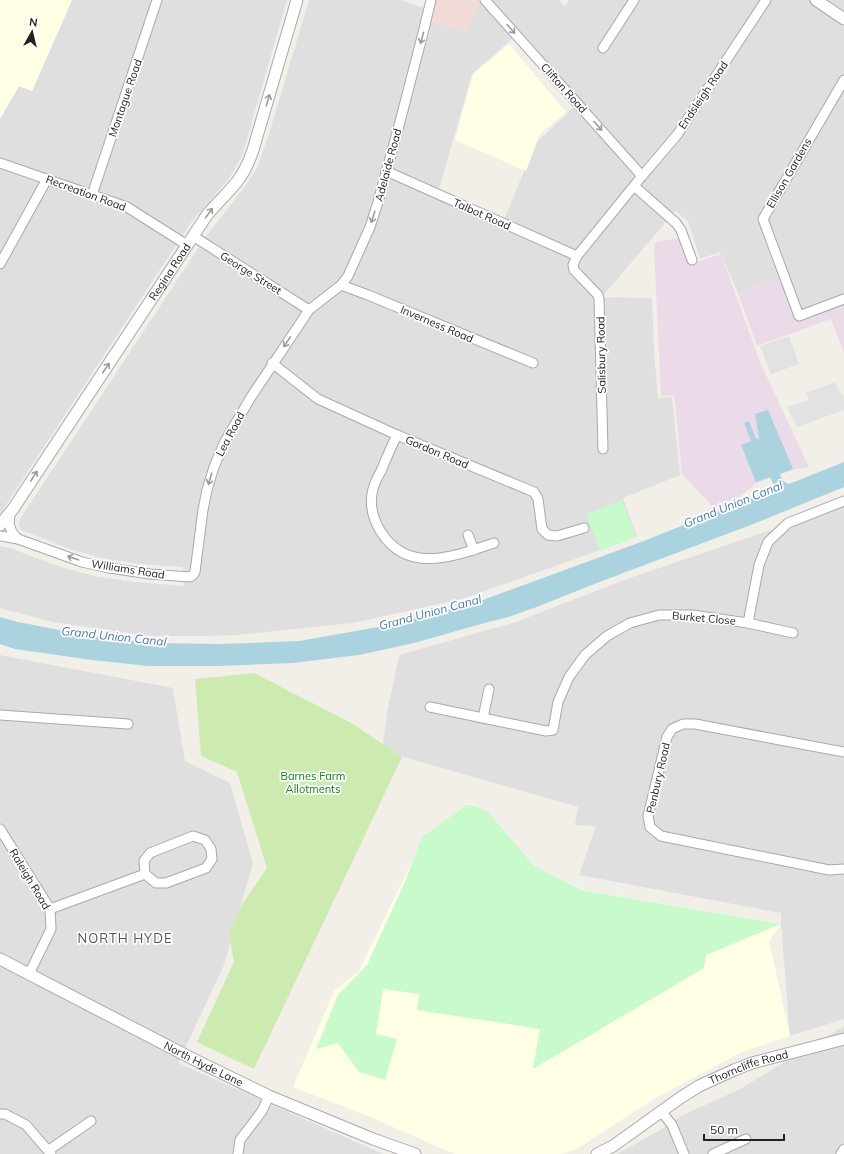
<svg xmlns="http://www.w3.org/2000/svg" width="844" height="1154" font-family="Mulish,sans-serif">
<rect width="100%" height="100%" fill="#f2efe9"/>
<g fill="#e0dfdf" fill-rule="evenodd">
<path d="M72,0H287L242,156L230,177L190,224L0,514V119L19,86L32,91Z"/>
<path d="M309,0H400L428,9L481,0H559L565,6L569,0H844V302L797,319L783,276L738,293L720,252L700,259L688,221L675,211L602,297L652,298L654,350L658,398L672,397L680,475L623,498L637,537L462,599L353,623L238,635L207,636H151L53,622L0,608V546L10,548L61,567L98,577L137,582L184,586L183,567L139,564L101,558L67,548L21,530L19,525L20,519L207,235L246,185L257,168L268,137ZM519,33L579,102L535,144L502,225L437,196L472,74Z"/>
<path d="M844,505V1019L790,1036L781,924V913L579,875L596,826L575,825L578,807L382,751L388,707L399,655L516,622L624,580Z"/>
<path d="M0,655L173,688L185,761L230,783L253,863L224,965L178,1063L383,1154H0Z"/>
<path d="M844,1026V1154H617L659,1131L681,1116L740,1089Z"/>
</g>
<path fill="#f2dad9" d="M429,0H481L467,32L426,21Z"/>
<g fill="#ebdbe8">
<path d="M679,238L689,265L721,254L760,362L809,467L795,469L757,483L739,497L713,507L682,474L674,395L661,396L654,248L656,242Z"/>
<path d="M783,276L797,319L844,302V353L831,319L757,346L738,293Z"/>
</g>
<g fill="#ffffe5">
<path d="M0,0H72L32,91L19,86L0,119Z"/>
<path d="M509,44L566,112L540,134L526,171L455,140L473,74Z"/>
<path d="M468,803L486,811L532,866L584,890L781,924L769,941L790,1036L740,1053L654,1099L575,1150L559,1154H456L447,1151L373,1118L293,1087L334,991L359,971L423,839Z"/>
</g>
<path fill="#cdebb0" d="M254,673L353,724L402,757L254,1069L197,1042L234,962L229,933L243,903L267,868L237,772L201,756L195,679Z"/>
<g fill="#c8facc">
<path d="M622,500L636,537L600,551L586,514Z"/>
<path d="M468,804L487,811L534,866L582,890L781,924L706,955L704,968L533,1069L540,1029L417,1010L419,994L383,989L376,1034L397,1039L385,1080L359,1072L338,1043L316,1049L338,995L367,965L404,884L422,837Z"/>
</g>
<g fill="#e2e2e2">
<path d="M789,336L799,364L771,374L760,346Z"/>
<path d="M836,382L838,389L844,397V410L797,427L787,407L809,400L806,393Z"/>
</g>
<path fill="#aad3df" d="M768,410L793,469L780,474L783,481L788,484L794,482L844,462V487L756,523L602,581L534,608L505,618L488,622L414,643L359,655L293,663L219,666H148L92,660L15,649L0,644V617L18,622L96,637L154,643L221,644L299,641L384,626L472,604L641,542L772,490L773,484L770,477L756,482L741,445L751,441L744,423L749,421L756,439L759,438L755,414Z"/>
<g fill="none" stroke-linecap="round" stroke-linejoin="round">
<g stroke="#a9a9a9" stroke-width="11">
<g id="minor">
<path d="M485,0L642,176"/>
<path d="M603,48L634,0"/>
<path d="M844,80L763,219L799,316L844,299"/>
<path d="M0,163L127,207L187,245"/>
<path d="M386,171L577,256"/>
<path d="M634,186L676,223L681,230L692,260"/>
<path d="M92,195L157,0"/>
<path d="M193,236L309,310"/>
<path d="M0,264L47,179"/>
<path d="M341,285L368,295L533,363"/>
<path d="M272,363L318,399L397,435L534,492L538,499L542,529L548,535L557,536L584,528"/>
<path d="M397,435C391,447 386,459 381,471C377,478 373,486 372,494C370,507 374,521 381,532C408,575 455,556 494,543"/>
<path d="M603,449L599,299L598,295L574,270L573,265L577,256L642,176L677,135L766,0"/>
<path d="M11,512C7,523 10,532 18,539"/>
<path d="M468,535L474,550"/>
<path d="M0,536L18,539L82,562L109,568L150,574L190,577L193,575L195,572L203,510L207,490L214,467L224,443L251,397L309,310L341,285L348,276L370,227L378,202L401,118L424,29L431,0"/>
<path d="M793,633L748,623L759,565L768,542L788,523L844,501"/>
<path d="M430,707L546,731L553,730L558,702L569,677L585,655L607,636L630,623L659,615H692L748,623"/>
<path d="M0,715L128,724"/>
<path d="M483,718L489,689"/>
<path d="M844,752L695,724H683L672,729L667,737L648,816L650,827L661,836L829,870L844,869"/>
<path d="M0,829L50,909L51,929L29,974"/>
<path d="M50,909L145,874L144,861L150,853L193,836L205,840L211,849L212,859L206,868L166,883H156L145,874"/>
<path d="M661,1111L672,1125L684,1154"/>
<path d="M0,1114H5L26,1125L51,1154"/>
<path d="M49,1150L91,1121"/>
<path d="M238,1154L240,1140L262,1111L269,1096"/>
<path d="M713,1154L746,1139"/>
<path d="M841,1154L844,1149"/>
</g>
</g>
<g stroke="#a9a9a9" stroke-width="13">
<g id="tertiary">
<path d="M816,0L844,19"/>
<path id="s1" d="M0,525L13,509L207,215C216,204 227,194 236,183C244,173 249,162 253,150L297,0"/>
<path id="s2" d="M0,959L193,1059L269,1096L373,1139L415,1154"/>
<path id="s3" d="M597,1154L613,1146L680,1098L699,1086L734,1070L752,1063L844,1039"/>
</g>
</g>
<use href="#minor" stroke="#fff" stroke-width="9"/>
<use href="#tertiary" stroke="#fff" stroke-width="11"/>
</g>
<defs><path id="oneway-shaft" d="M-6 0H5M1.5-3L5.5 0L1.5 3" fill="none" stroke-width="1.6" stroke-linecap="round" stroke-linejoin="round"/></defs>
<g stroke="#9c9c9c">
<use href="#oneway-shaft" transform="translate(511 29) rotate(48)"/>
<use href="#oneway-shaft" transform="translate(422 38) rotate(105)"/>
<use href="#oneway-shaft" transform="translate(268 100) rotate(-73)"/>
<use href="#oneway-shaft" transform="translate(598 126) rotate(48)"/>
<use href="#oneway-shaft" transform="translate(209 213) rotate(-54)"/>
<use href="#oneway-shaft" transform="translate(373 217) rotate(108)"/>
<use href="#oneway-shaft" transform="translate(287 342) rotate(124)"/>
<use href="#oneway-shaft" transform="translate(106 368) rotate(-56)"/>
<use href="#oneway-shaft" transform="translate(34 476) rotate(-57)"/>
<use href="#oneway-shaft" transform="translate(210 479) rotate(106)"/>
<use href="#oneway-shaft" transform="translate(73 558) rotate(-161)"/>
</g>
<g text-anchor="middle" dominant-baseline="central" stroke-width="3.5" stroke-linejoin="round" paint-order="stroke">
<g font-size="11" fill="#222" stroke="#fff">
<text transform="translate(564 88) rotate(48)">Clifton Road</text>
<text transform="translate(703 95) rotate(-56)">Endsleigh Road</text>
<text transform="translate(125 98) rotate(-71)">Montague Road</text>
<text transform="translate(388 165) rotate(-75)">Adelaide Road</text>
<text transform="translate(789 173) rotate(-60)">Ellison Gardens</text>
<text transform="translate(86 193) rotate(20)">Recreation Road</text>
<text transform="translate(482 214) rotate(24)">Talbot Road</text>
<text stroke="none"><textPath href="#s1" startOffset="305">Regina Road</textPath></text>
<text transform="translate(251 273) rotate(32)">George Street</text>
<text transform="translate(437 324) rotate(23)">Inverness Road</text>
<text transform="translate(601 355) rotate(-91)">Salisbury Road</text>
<text transform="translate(230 434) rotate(-62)">Lea Road</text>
<text transform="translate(437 452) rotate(23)">Gordon Road</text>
<text transform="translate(128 569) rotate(9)">Williams Road</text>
<text transform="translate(704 618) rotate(5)">Burket Close</text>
<text transform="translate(658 778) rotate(-77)">Penbury Road</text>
<text transform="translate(30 879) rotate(59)">Raleigh Road</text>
<text stroke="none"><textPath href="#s2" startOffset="229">North Hyde Lane</textPath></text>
<text stroke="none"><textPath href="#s3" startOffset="176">Thorncliffe Road</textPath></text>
</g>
<g font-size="11" fill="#0c8416" stroke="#fff">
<text x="313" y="776">Barnes Farm<tspan x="313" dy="13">Allotments</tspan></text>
</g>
<g font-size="12" font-style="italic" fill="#4a7aab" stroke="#fff">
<text transform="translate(733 504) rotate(-22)">Grand Union Canal</text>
<text transform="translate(430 612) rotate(-15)">Grand Union Canal</text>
<text transform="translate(114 636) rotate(6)">Grand Union Canal</text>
</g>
<g font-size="13" letter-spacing="1" fill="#555" stroke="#fff">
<text x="125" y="938">NORTH HYDE</text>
</g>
</g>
<g transform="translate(32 32) rotate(8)" stroke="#ffffff" stroke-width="3" paint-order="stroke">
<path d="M0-3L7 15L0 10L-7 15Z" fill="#222222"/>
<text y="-6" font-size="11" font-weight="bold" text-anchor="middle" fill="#222222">N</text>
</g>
<path d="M704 1134v6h80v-6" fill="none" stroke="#222222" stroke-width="2"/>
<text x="710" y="1134" font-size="12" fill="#222222" stroke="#ffffff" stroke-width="3" paint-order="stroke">50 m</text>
</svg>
